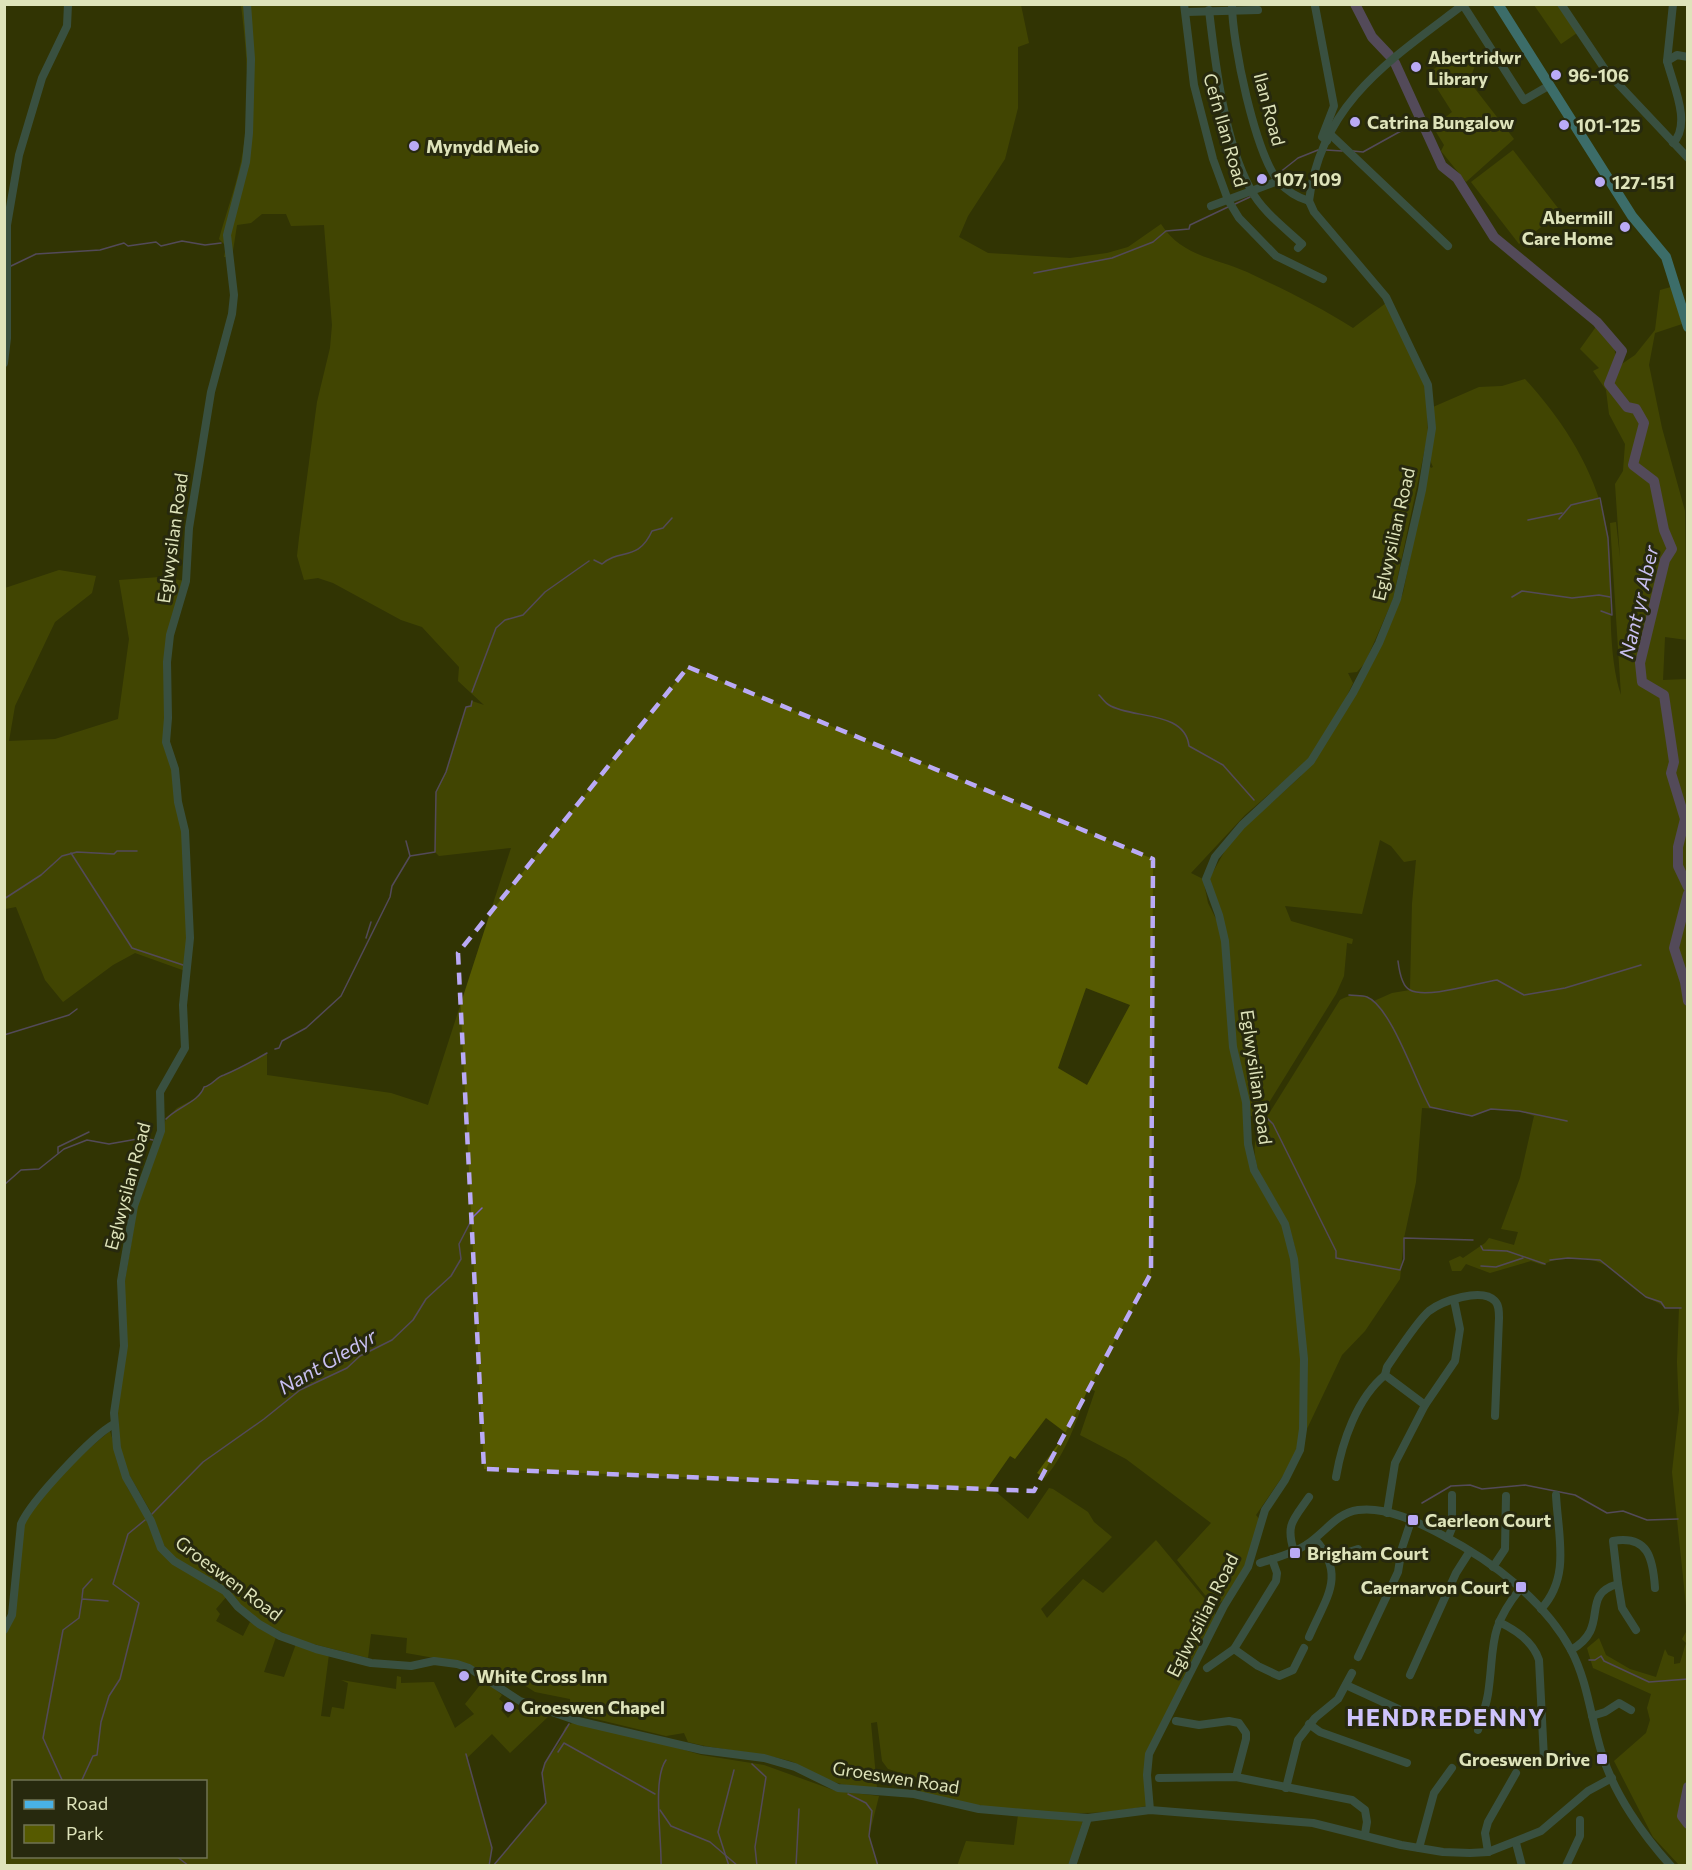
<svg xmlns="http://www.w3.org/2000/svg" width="1692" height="1870" font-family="Commissioner,sans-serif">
<rect width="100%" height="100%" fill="#313404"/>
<g fill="#565a00" fill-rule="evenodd">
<path d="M241,5H1021L1029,43L1018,47V108L1005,159L968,216L959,237L988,253L1070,258L1107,253L1128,247L1161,224C1181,256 1215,258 1247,272C1283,289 1319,306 1353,328L1386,303L1426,386L1428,434L1393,599L1365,663L1357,672L1348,673L1353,683L1340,710L1309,759L1245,815L1191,873L1203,879L1208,903L1220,927L1249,1156L1283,1223L1291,1261L1301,1355L1300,1440L1291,1464L1256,1515L1259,1519L1246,1564L1224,1600L1219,1603L1205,1595L1177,1560L1211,1523L1126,1459L1080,1435L1095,1391L1088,1388C1077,1420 1067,1452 1045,1478L1037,1473L1066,1433L1046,1418L1015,1459L1010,1456L989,1486L1028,1519L1049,1488L1053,1489L1088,1512L1094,1522L1112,1537L1041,1609L1047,1618L1083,1579L1103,1593L1156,1540L1214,1610L1216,1618L1182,1680L1177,1696L1145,1760L1146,1806C1091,1818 1032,1813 976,1805C958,1802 940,1796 921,1793L918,1778L888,1769L882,1761L877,1722L871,1723L877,1788C854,1787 835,1785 814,1774C805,1770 798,1763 790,1761C756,1751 721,1751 688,1742L684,1733L666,1736L571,1713L570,1699L535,1692L499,1669L491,1679L469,1664L406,1653L407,1638L371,1634L368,1658L298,1640L259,1621L168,1552L157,1533L152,1514L123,1464L119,1442L118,1410L123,1293L138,1202L166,1119L177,1108L198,1097L204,1087C213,1085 216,1077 224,1075C239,1069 253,1061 267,1053V1075L391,1093L428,1105L511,848L439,856L435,852L436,792L446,772L466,707L471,706L472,701L484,705L458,681L459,667L422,627L401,620L333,583L318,578L304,580L297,556L299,538L317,402L330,348L332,325L324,225L291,226L286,214H262L251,223L237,225L232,257H224L226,246L219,239C227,210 238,181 243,151C251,103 247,53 241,5ZM1086,988L1130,1005L1087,1085L1058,1068Z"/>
<path d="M1534,5H1558L1577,33L1561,44Z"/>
<path d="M1464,56L1476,63L1469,81L1514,139L1466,182L1441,151L1444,145L1433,127L1452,112L1428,74L1446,59L1454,62Z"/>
<path d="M1513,150L1561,212L1519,244L1471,182Z"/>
<path d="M1671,287L1682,324L1655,333L1649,365L1662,428L1685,511L1687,640L1665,637L1663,680L1688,679L1687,1615L1672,1472L1679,1410L1677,1362L1679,1308H1665C1659,1302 1653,1301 1646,1297C1615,1278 1614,1259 1574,1258C1563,1258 1552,1259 1543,1265L1531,1261L1490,1273L1466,1264L1461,1271H1452L1449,1261L1460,1256L1463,1258L1485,1243L1489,1238L1514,1245L1518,1232L1501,1229L1520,1178L1534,1116L1519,1111L1491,1109L1472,1116L1445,1109L1422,1108L1416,1182L1404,1238L1400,1279L1365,1331L1342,1355L1305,1433C1303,1391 1301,1348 1299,1305C1298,1283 1299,1258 1292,1237C1281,1201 1240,1167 1260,1128L1340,1000C1351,994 1363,994 1374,1001L1392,993L1410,990L1412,904L1416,860L1404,862L1391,846L1380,840L1362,914L1285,906L1291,921L1353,939L1352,944L1347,943L1344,976L1336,994L1270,1101L1252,1116H1249L1235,1046L1231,970L1209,879L1227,847L1239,832L1300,777L1383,642L1403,593L1429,465L1431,468L1433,467L1430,460L1433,407L1479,387L1502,386L1525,379C1570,428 1607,489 1610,558C1611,600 1608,656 1621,695L1610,523L1616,522L1620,558L1615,484L1623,471L1625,444L1609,414L1606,390L1593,371L1599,368L1580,349L1598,324C1610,337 1621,352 1613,370L1635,355L1655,330L1660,290Z"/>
<path d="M59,570L96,576L92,593L55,622L15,706L9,741L55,739L118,719L129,639L119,580L160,577L186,581L168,653L166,742L185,831L188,972L135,953L113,965L63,1002L45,980L16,907L5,909V588Z"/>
<path d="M110,1431L127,1487L149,1524L156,1543L227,1596L216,1609L220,1614L216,1621L243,1636L250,1622L276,1637L264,1672L284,1677L296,1644L329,1654L321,1716L330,1717L332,1707L344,1709L348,1683L341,1680L396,1689L397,1676L401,1677V1683L434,1682L455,1728L474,1714L465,1704L484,1680L502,1695L499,1699L506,1705L501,1710L508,1718L516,1709L524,1712L528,1707L551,1714L510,1753L492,1734L467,1758L492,1848L489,1865L5,1866V1637L10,1624L23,1526C38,1492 81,1455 110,1431ZM14,1782H206V1856H14Z"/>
<path d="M1686,1632L1688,1787L1682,1816L1687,1824L1688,1865L1680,1866L1653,1837L1614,1761L1646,1733L1650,1720L1647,1708L1651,1694L1593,1668L1587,1648L1599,1638L1606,1655L1630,1669L1656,1677L1665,1649L1668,1655L1674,1657V1664L1680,1663L1686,1643L1682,1639Z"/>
<path d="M574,1722L645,1738L701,1755L764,1765L836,1791L879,1796L869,1836L878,1865L493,1866L546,1803L542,1773L545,1763L560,1742L565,1727Z"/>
<path d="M1018,1815L1083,1820L1069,1865L957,1866L966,1841L1014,1845Z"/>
</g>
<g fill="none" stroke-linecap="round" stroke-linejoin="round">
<g stroke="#7c64c2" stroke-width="1.5">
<path d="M1326,150L1342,151"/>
<path d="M1353,151L1363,152L1419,121"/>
<path d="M1279,173L1298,158L1318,150"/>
<path d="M1235,204L1250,197"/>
<path d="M11,266L36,254L100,250L124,243L128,246L156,242L161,246L182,241L205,245L221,243"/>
<path d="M1034,273L1112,258L1153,242L1166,231L1189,229L1190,225L1228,207"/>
<path d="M1559,519L1571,505L1600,498L1608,538L1612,615L1601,611"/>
<path d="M1528,520L1562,513"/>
<path d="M594,560L602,564C620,548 638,562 652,531L663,528L672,518"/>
<path d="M1512,597L1522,591L1572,598L1599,595L1610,597"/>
<path d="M472,692L496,628L505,620L523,615L545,592L589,561"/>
<path d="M1099,695C1102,698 1105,703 1109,705C1131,719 1185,710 1189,746L1223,765L1254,800"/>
<path d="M406,841L410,856"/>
<path d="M71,853L132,948L183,965"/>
<path d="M4,899L41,875L62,856L77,852L114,854L117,851H137"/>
<path d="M366,938L371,922"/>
<path d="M1398,961C1399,969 1401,986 1410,990C1427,999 1477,983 1497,980L1524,995L1565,988L1641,965"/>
<path d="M1349,995C1354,996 1362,995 1367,997C1391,1006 1417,1085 1430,1107L1472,1116L1491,1109L1519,1111L1567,1121"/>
<path d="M4,1035L69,1015L77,1009"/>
<path d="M275,1049L279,1048L282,1041L306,1028L341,996L390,897L392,886L410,856L435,852L436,792L446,772L466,707L471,706L472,701"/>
<path d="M1266,1117L1273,1124L1336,1251V1258L1400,1270L1404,1259V1238L1473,1240"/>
<path d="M166,1119C177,1107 199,1102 204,1087C213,1085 216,1077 224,1075C239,1069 253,1061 267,1053"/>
<path d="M58,1153V1147L89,1132"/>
<path d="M4,1185L21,1170L39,1169L64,1149L87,1140L109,1144L143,1138L153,1140"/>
<path d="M1481,1246L1483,1250L1507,1251L1545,1264"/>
<path d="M1550,1260L1568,1258L1600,1260L1646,1297L1661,1302L1665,1308H1681"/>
<path d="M1481,1266L1496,1267L1523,1258"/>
<path d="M1422,1503L1451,1486L1470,1485L1482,1489L1525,1485L1575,1495L1607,1513L1623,1511L1647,1520L1678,1519"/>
<path d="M152,1514L203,1462L264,1419L300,1390L347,1368L360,1356L392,1340L413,1320L426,1299L451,1276L461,1259L459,1244L473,1217L482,1208"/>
<path d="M82,1598L83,1589L92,1579"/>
<path d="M1589,1660H1595L1601,1656L1604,1661L1649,1682L1688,1679"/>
<path d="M558,1752L564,1743L655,1794"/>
<path d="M466,1754L492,1848L489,1866"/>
<path d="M752,1764L766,1777L755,1847L757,1866"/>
<path d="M63,1782L43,1738L63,1630L79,1618L82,1599L108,1601"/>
<path d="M81,1782L93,1756L97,1755L101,1722L109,1696L120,1679L139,1603L113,1584L128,1534L145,1520"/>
<path d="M848,1794L866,1803L872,1811L869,1836L878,1866"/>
<path d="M660,1810L671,1826L710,1842L738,1866"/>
<path d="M176,1856L189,1866"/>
<path d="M493,1866L546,1803L542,1773L545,1763L569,1724"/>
<path d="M661,1866C662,1839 652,1779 666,1760"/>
<path d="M729,1866L718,1832L734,1770"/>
<path d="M796,1866L799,1809"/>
</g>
<g stroke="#7c64c2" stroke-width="10">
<path d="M1355,4L1372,37L1389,55"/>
<path d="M1395,63L1442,166L1457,178L1494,237L1597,322L1622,351L1609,384L1627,407L1636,409L1644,423L1633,465L1654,481L1664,530L1672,549L1665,560L1640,663L1642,682L1664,695L1674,762L1671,773L1685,819L1678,847V866L1688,887"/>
<path d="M1688,894L1674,948L1685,982L1688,1001"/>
<path d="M1688,1787L1682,1816L1688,1824"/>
</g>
<g stroke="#44728b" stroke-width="8">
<path d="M247,4L251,59L249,133L246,162L227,235L234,295L232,314L211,392L189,528L186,581L170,635L167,662L168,718L166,742L175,769L178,802L185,831L190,938L183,1005L185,1048L160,1092L161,1131L134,1206L121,1281L124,1346L114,1413L117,1448L126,1477L151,1521L161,1548L174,1561L225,1591L238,1607L259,1624L280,1636L316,1649L371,1663L411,1666L434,1661L457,1664L469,1668L520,1701L578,1721L702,1750L764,1758L795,1767L838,1788L914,1794L979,1809L1048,1815L1088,1818L1150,1810L1313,1823L1401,1845L1443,1852L1470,1853L1488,1852L1541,1831L1588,1791L1612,1778"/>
<path d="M1184,4L1194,85L1213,159L1228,200L1239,218L1276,256L1323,279"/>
<path d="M1232,4C1232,43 1255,153 1279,182C1288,192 1296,197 1309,201"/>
<path d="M1561,4L1606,71L1688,158"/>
<path d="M1463,5L1524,100L1550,85"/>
<path d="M1315,6L1334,106L1322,137L1327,141"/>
<path d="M1209,10C1215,63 1225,144 1251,190C1262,211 1285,228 1302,244L1298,248"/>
<path d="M1186,12L1258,10"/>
<path d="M1667,61L1673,4"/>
<path d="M1330,134L1448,246"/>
<path d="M1673,143C1692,124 1673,85 1667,61L1677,55L1688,57"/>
<path d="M1309,201C1321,102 1392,59 1464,4"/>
<path d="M1211,206L1278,181"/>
<path d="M4,363L7,338V225L19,155L42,78L67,26L68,4"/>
<path d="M1425,1405L1385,1375L1387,1367C1396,1354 1418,1320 1429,1311C1442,1301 1482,1287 1495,1301C1499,1305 1499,1312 1499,1318L1495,1416"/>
<path d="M1336,1477C1342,1442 1357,1398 1385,1375"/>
<path d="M1387,1513L1395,1463L1425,1405L1455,1361L1460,1329L1454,1300"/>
<path d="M1448,1538L1452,1528V1495"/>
<path d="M1294,1551C1285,1524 1294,1519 1309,1497"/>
<path d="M1330,1558L1358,1549"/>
<path d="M1260,1563C1275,1558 1292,1554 1306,1545C1324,1534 1336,1513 1358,1510C1386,1506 1420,1523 1444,1536C1492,1561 1545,1601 1571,1650C1588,1682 1591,1720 1602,1754C1614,1794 1643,1835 1671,1866"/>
<path d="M1493,1567L1505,1549L1506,1496"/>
<path d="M1618,1584L1622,1608L1636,1630"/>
<path d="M1541,1609C1571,1577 1558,1536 1556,1495"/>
<path d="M1499,1622C1516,1630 1533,1641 1539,1660L1544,1759"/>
<path d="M4,1630L12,1615L21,1524C31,1501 92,1436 114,1424"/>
<path d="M1309,1637C1326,1597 1347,1576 1315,1539"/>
<path d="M1234,1649L1258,1666L1279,1676L1293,1670L1304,1648"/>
<path d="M1571,1650C1612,1627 1578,1595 1618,1584L1613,1541C1648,1535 1653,1558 1655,1588"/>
<path d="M1358,1657L1398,1572L1402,1548L1411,1521"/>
<path d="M1207,1668L1234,1649L1276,1581L1277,1573L1272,1559"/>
<path d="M1410,1675L1456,1573L1470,1551"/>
<path d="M1346,1685L1420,1719"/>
<path d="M1592,1716L1605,1712L1619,1703L1631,1710"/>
<path d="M1176,1721L1199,1725L1229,1721L1239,1723L1246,1733V1739L1236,1777"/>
<path d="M1309,1724L1320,1732L1407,1763"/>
<path d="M1478,1730C1482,1718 1486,1706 1488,1694C1495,1647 1487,1630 1520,1589"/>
<path d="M1159,1778L1236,1777L1352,1800L1365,1810L1367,1822L1365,1834"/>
<path d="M1286,1788L1298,1740L1315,1718L1338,1699L1352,1673"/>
<path d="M1150,1810L1147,1775L1149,1754L1224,1606L1248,1567L1265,1510L1285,1480L1300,1450L1303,1429L1304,1359L1294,1259L1285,1224L1254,1170L1248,1144L1246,1102L1233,1047L1225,941L1219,915L1206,879L1215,857L1242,825L1311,761L1353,693L1379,643L1397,599L1422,490L1432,428L1428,385L1386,297L1314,212L1309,201"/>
<path d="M1516,1843L1522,1866"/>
<path d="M1419,1848L1434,1793L1452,1768"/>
<path d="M1488,1852L1485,1833L1488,1822L1516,1773"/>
<path d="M1072,1866L1088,1818"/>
<path d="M1566,1866L1580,1836V1820"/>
</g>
<path stroke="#49b2e5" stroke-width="10" d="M1498,4L1632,216L1666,257L1688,327"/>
</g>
<path d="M0 0H1692V1870H0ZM688,667L1153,859L1151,1273L1034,1491L484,1469L458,953Z" fill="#313404" fill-opacity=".55" fill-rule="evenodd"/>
<path fill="none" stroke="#baaaf6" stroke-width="4.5" stroke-dasharray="12 8" stroke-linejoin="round" d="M688,667L1153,859L1151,1273L1034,1491L484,1469L458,953Z"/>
<g fill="#baaaf6" stroke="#27290e" stroke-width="2">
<circle cx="1416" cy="67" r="6"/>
<circle cx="1556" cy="75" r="6"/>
<circle cx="1355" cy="122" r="6"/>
<circle cx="1564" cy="125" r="6"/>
<circle cx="414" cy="146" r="6"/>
<circle cx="1262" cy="179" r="6"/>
<circle cx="1600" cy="182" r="6"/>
<circle cx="1625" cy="227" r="6"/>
<rect x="1407" y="1514" width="12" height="12" rx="3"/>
<rect x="1289" y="1547" width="12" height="12" rx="3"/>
<rect x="1515" y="1581" width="12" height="12" rx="3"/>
<circle cx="464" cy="1676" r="6"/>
<circle cx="509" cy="1707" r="6"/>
<rect x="1596" y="1753" width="12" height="12" rx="3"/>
</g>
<g text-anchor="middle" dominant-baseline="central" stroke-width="6" stroke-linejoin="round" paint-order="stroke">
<g font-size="18" font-weight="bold" fill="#dee3ba" stroke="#27290e" text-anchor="start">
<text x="1428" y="57">Abertridwr<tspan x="1428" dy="21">Library</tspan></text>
<text x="1568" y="75">96-106</text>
<text x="1367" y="122">Catrina Bungalow</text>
<text x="1576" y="125">101-125</text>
<text x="426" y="146">Mynydd Meio</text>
<text x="1274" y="179">107, 109</text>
<text x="1612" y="182">127-151</text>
<text x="1613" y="217" text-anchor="end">Abermill<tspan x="1613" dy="21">Care Home</tspan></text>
<text x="1425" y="1520">Caerleon Court</text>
<text x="1307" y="1553">Brigham Court</text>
<text x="1509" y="1587" text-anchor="end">Caernarvon Court</text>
<text x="476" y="1676">White Cross Inn</text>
<text x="521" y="1707">Groeswen Chapel</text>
<text x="1590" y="1759" text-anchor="end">Groeswen Drive</text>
</g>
<g font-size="18" fill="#dee3ba" stroke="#27290e">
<text transform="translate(1270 109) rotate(75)">Ilan Road</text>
<text transform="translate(1226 130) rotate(74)">Cefn Ilan Road</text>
<text transform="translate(1393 534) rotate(-77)">Eglwysilian Road</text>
<text transform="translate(172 538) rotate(-82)">Eglwysilan Road</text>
<text transform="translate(1257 1077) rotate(82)">Eglwysilian Road</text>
<text transform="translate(127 1186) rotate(-75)">Eglwysilan Road</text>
<text transform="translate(229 1578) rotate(37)">Groeswen Road</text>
<text transform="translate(1202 1615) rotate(-63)">Eglwysilian Road</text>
<text transform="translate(896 1777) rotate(9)">Groeswen Road</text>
</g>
<g font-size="20" font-style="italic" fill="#c9c0f2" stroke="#27290e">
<text transform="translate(1638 602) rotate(-77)">Nant yr Aber</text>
<text transform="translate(327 1361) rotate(-30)">Nant Gledyr</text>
</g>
<g font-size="24" font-weight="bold" letter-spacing="1.5" fill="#cec3fc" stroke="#27290e">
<text x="1446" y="1716">HENDREDENNY</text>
</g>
</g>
<rect width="1692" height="1870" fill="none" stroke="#dee3ba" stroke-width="12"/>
<rect x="12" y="1780" width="195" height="78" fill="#27290e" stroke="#707353" stroke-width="1.5"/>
<rect x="24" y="1800" width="30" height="9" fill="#49b2e5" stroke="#707353" stroke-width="1.5"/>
<text x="66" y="1810" font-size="18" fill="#dee3ba">Road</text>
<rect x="24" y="1825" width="30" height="18" fill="#565a00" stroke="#707353" stroke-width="1.5"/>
<text x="66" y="1840" font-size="18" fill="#dee3ba">Park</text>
</svg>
